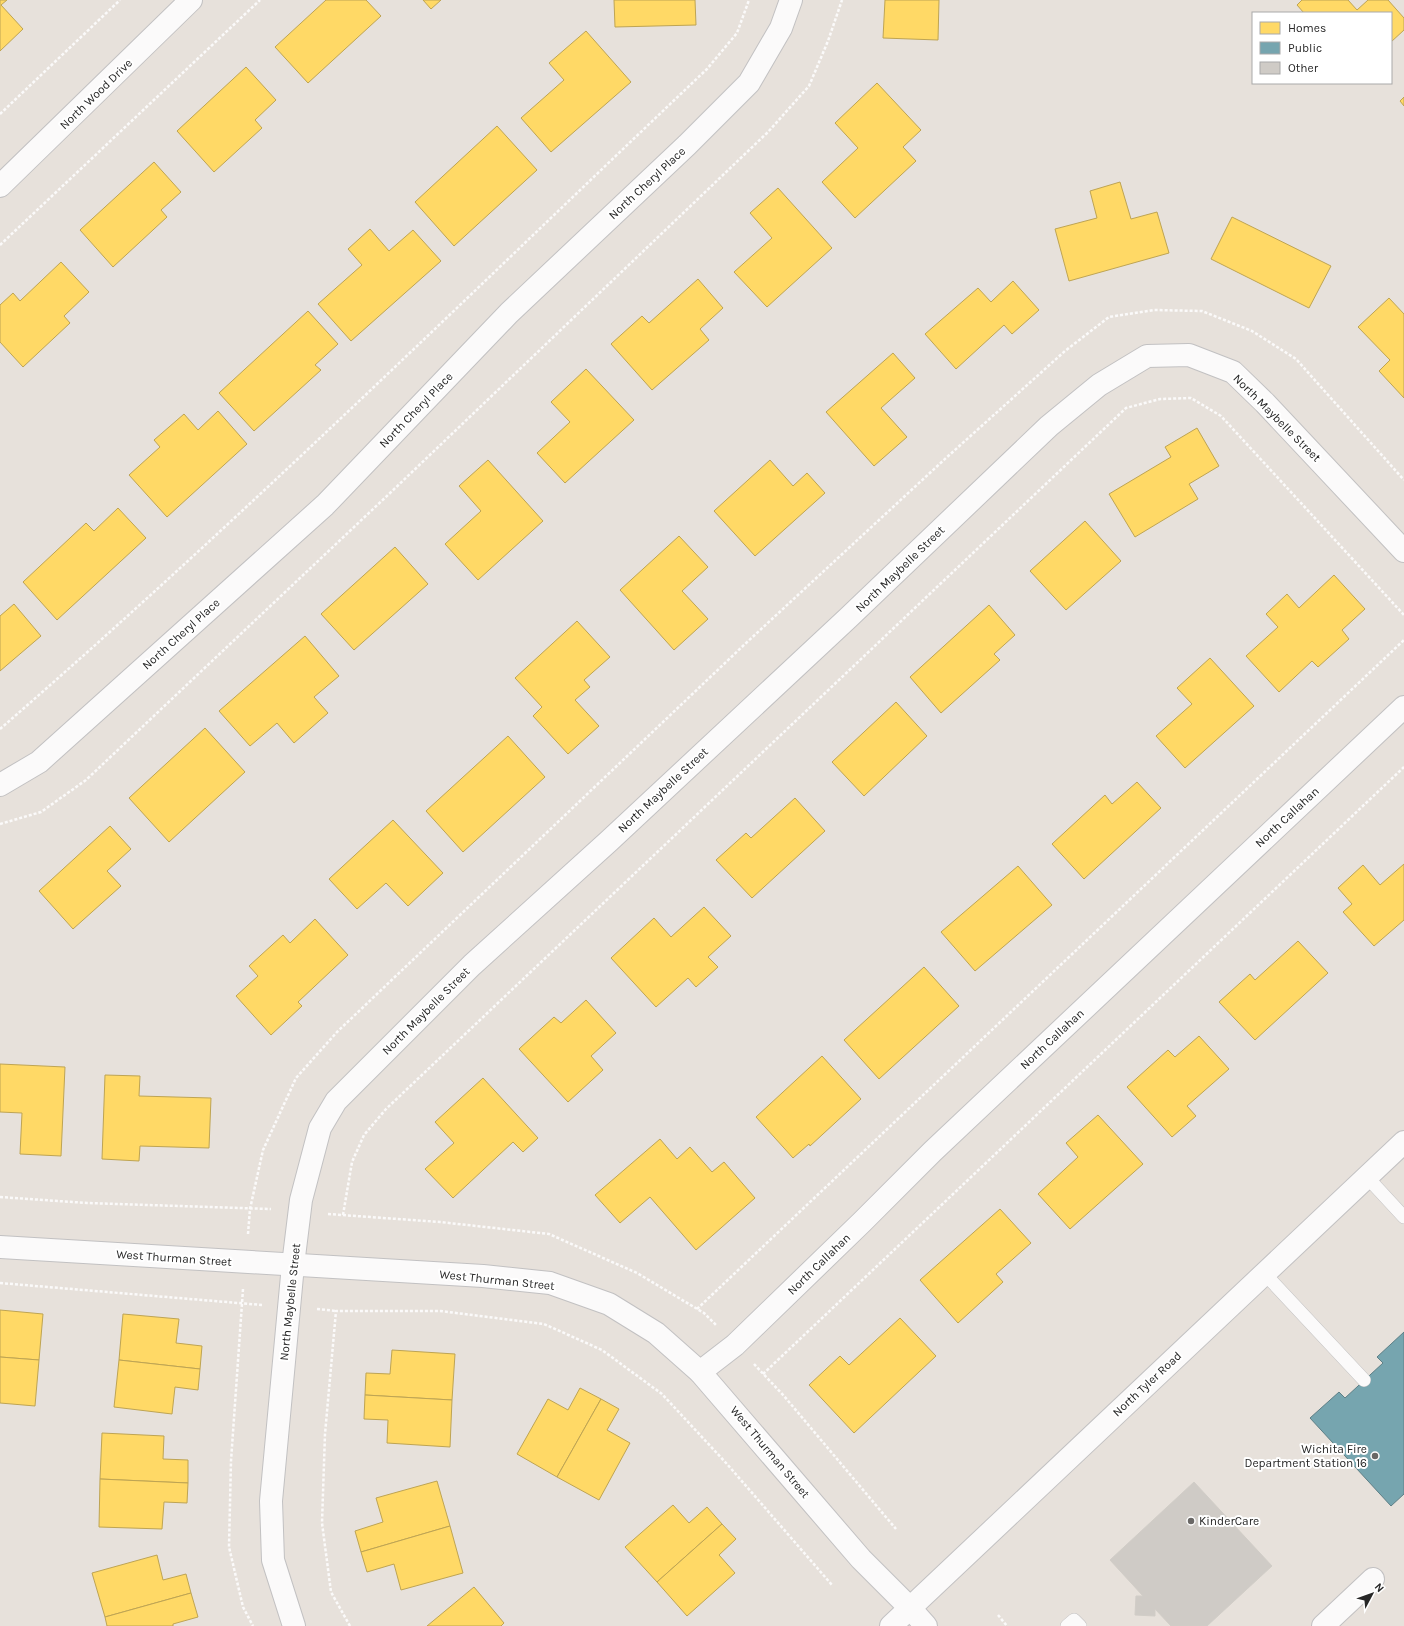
<svg xmlns="http://www.w3.org/2000/svg" width="1404" height="1626" font-family="Karla,sans-serif">
<rect width="100%" height="100%" fill="#e7e1db"/>
<g fill="#ffd966" stroke="#bea453">
<path d="M0,0H7L1,5L23,29L0,51Z"/>
<path d="M326,0H366L381,16L308,83L275,47Z"/>
<path d="M423,0H441L431,9Z"/>
<path d="M614,0H695L696,25L615,27Z"/>
<path d="M885,0H939L938,40L883,38Z"/>
<path d="M1302,0H1348L1357,10L1368,0H1388L1404,18V30L1391,42V13H1304L1297,5Z"/>
<path d="M586,31L631,82L551,152L521,118L564,80L549,63Z"/>
<path d="M246,67L276,100L255,120L262,128L214,172L177,131Z"/>
<path d="M877,83L921,130L903,147L916,161L855,218L822,182L858,148L835,123Z"/>
<path d="M1404,97V106L1400,101Z"/>
<path d="M497,126L537,170L454,246L415,202Z"/>
<path d="M154,162L181,192L161,210L167,217L113,267L80,230Z"/>
<path d="M1120,182L1131,219L1157,212L1169,253L1069,281L1055,229L1097,218L1090,191Z"/>
<path d="M778,188L832,248L767,307L734,272L772,238L750,213Z"/>
<path d="M1232,217L1331,266L1309,308L1211,259Z"/>
<path d="M370,229L389,251L413,230L441,261L351,341L318,304L362,265L348,249Z"/>
<path d="M61,262L89,292L64,316L70,323L23,367L0,342V305L13,293L20,301Z"/>
<path d="M698,279L723,308L700,329L709,340L652,390L611,344L642,316L649,323Z"/>
<path d="M1013,281L1039,310L1012,334L1004,325L956,369L925,334L978,288L991,302Z"/>
<path d="M1389,298L1404,314V398L1379,371L1390,360L1358,327Z"/>
<path d="M308,311L338,344L315,365L321,370L254,431L219,393Z"/>
<path d="M893,353L915,378L881,408L907,437L874,466L826,412Z"/>
<path d="M586,369L634,420L565,483L537,453L570,422L551,402Z"/>
<path d="M218,411L247,444L167,517L129,475L160,447L154,440L184,414L198,430Z"/>
<path d="M1197,428L1219,466L1189,484L1198,499L1135,537L1109,494L1171,457L1165,447Z"/>
<path d="M488,460L543,521L478,580L445,544L481,511L459,486Z"/>
<path d="M770,460L793,486L807,473L825,493L755,556L714,511Z"/>
<path d="M118,508L146,538L57,620L23,582L86,523L94,531Z"/>
<path d="M1085,521L1121,561L1066,610L1030,571Z"/>
<path d="M679,536L708,567L682,591L708,619L674,650L620,590Z"/>
<path d="M395,547L428,584L354,650L321,614Z"/>
<path d="M1334,575L1365,609L1342,630L1349,639L1318,667L1312,661L1279,692L1246,656L1278,627L1266,614L1287,594L1299,608Z"/>
<path d="M14,604L41,636L0,671V616Z"/>
<path d="M989,605L1015,635L994,654L1000,660L941,713L910,677Z"/>
<path d="M577,621L610,657L584,680L590,687L575,700L599,726L568,754L533,716L542,707L515,678Z"/>
<path d="M305,636L339,676L314,697L328,713L294,743L277,723L250,746L219,711Z"/>
<path d="M1210,658L1254,706L1185,768L1156,736L1192,704L1177,688Z"/>
<path d="M896,702L927,736L864,796L832,762Z"/>
<path d="M205,728L245,772L169,842L129,798Z"/>
<path d="M508,736L545,777L463,852L426,811Z"/>
<path d="M1137,782L1161,808L1084,879L1052,844L1105,795L1112,804Z"/>
<path d="M795,798L825,831L752,898L716,860L746,833L751,838Z"/>
<path d="M393,820L443,873L408,906L386,883L357,909L329,879Z"/>
<path d="M110,826L131,849L107,871L121,886L73,929L39,891Z"/>
<path d="M1404,864V920L1374,946L1343,912L1352,904L1338,888L1363,865L1380,885Z"/>
<path d="M1018,866L1052,905L975,971L941,932Z"/>
<path d="M704,907L731,936L708,957L718,967L696,987L688,978L656,1007L611,958L654,918L671,937Z"/>
<path d="M315,919L348,955L298,1002L302,1006L271,1035L236,996L258,976L249,966L283,935L290,943Z"/>
<path d="M1298,941L1328,973L1255,1040L1219,1002L1250,974L1255,980Z"/>
<path d="M924,967L959,1006L879,1079L844,1040Z"/>
<path d="M586,1000L616,1033L591,1056L603,1070L568,1102L519,1049L554,1017L561,1023Z"/>
<path d="M1199,1036L1229,1069L1187,1106L1196,1116L1172,1137L1127,1087L1168,1050L1175,1057Z"/>
<path d="M822,1056L861,1099L810,1146L809,1144L793,1158L756,1117Z"/>
<path d="M0,1064L65,1067L61,1156L20,1154L22,1113L0,1112Z"/>
<path d="M105,1075L140,1076L139,1096L211,1098L209,1148L140,1146L139,1161L102,1159Z"/>
<path d="M483,1078L538,1138L523,1152L513,1142L453,1198L425,1169L454,1143L435,1122Z"/>
<path d="M1098,1115L1143,1164L1070,1229L1038,1194L1078,1157L1066,1143Z"/>
<path d="M660,1139L677,1159L690,1147L712,1172L724,1162L755,1198L696,1250L650,1197L620,1223L595,1195Z"/>
<path d="M1000,1209L1031,1243L996,1274L1003,1282L958,1323L920,1280Z"/>
<path d="M0,1310L43,1314L39,1360L0,1357Z"/>
<path d="M123,1314L179,1319L176,1343L202,1346L200,1369L119,1360Z"/>
<path d="M900,1318L936,1356L854,1433L809,1385L840,1356L849,1365Z"/>
<path d="M392,1350L455,1354L452,1400L365,1395L366,1373L390,1374Z"/>
<path d="M0,1357L39,1360L35,1406L0,1403Z"/>
<path d="M119,1360L200,1369L198,1390L175,1387L172,1414L114,1407Z"/>
<path d="M580,1388L601,1399L557,1477L517,1454L548,1399L568,1410Z"/>
<path d="M365,1395L452,1400L450,1447L387,1443L388,1420L364,1419Z"/>
<path d="M601,1399L619,1409L607,1430L630,1443L599,1500L557,1477Z"/>
<path d="M102,1433L164,1436L163,1459L188,1460V1483L100,1479Z"/>
<path d="M100,1479L188,1483L187,1503L164,1502L162,1529L99,1527Z"/>
<path d="M437,1481L450,1526L361,1552L355,1531L383,1522L376,1498Z"/>
<path d="M673,1505L689,1523L707,1507L722,1524L657,1582L625,1547Z"/>
<path d="M722,1524L736,1539L719,1555L735,1573L687,1616L657,1582Z"/>
<path d="M450,1526L463,1573L401,1590L394,1564L367,1572L361,1552Z"/>
<path d="M157,1555L163,1580L186,1574L191,1593L105,1617L92,1573Z"/>
<path d="M474,1587L504,1623L501,1626H427Z"/>
<path d="M191,1593L198,1617L173,1624V1626H107L105,1617Z"/>
</g>
<path fill="#76a5af" stroke="#5e7f86" d="M1404,1332V1494L1391,1506L1310,1418L1339,1392L1345,1398L1383,1363L1377,1357Z"/>
<path fill="#cfcbc6" stroke="#d1cdc7" d="M1194,1482L1272,1566L1207,1626H1171L1155,1609V1616L1135,1615L1136,1596H1143L1110,1560Z"/>
<g fill="none" stroke-linecap="round" stroke-linejoin="round">
<g stroke="#c2c1c2" stroke-width="14">
<g id="lane">
<path d="M1367,1177L1404,1217"/>
<path d="M1264,1273L1364,1380"/>
<path d="M1067,1626L1074,1620L1080,1626"/>
</g>
</g>
<g stroke="#c2c1c2" stroke-width="24">
<g id="street">
<path d="M0,186L191,0"/>
<path d="M0,785L39,762L325,505L509,313L687,145L749,83L781,28L791,0"/>
<path d="M0,1247L483,1276L550,1283L609,1304L656,1333L700,1372L861,1559L910,1608L926,1626"/>
<path d="M700,1372L735,1345L862,1222L933,1151L1404,707"/>
<path d="M294,1626L273,1560L271,1501L293,1265L301,1200L320,1128L336,1101L472,965L609,841L848,618L1049,426L1099,385L1147,356L1189,355L1233,372L1265,403L1404,551"/>
<path d="M1323,1626L1373,1579"/>
</g>
</g>
<g stroke="#c2c1c2" stroke-width="24">
<path id="secondary" d="M891,1626L1404,1142"/>
</g>
<g stroke="#fbfafa" stroke-width="2.5" stroke-dasharray="3 2" stroke-linecap="butt">
<path d="M0,114L120,0"/>
<path d="M0,245L260,0"/>
<path d="M0,729C243,518 473,291 707,69L737,33L749,0"/>
<path d="M0,824L41,812L86,780L389,494L768,132L809,86L828,41L842,0"/>
<path d="M0,1197L87,1203L271,1209"/>
<path d="M328,1214L440,1222L549,1234L637,1273L704,1313L716,1325"/>
<path d="M343,1215L352,1162L364,1135L386,1109L1126,408L1160,399L1191,398L1221,416L1404,615"/>
<path d="M248,1234L250,1209L263,1150L296,1078L337,1032L745,644L946,458L1065,351L1109,317L1154,310L1202,311L1252,331L1296,359L1404,480"/>
<path d="M0,1283L262,1305"/>
<path d="M243,1289L231,1461L229,1547L243,1607L253,1626"/>
<path d="M317,1309L336,1311"/>
<path d="M697,1309L1404,640"/>
<path d="M754,1364L784,1396L896,1529"/>
<path d="M763,1374L1404,767"/>
<path d="M998,1615L1007,1626"/>
<path d="M350,1626L331,1592L322,1523L325,1434L336,1311H440L544,1324L602,1350L662,1394L727,1464L832,1585"/>
</g>
<use href="#lane" stroke="#fbfafa" stroke-width="13"/>
<use href="#street" stroke="#fbfafa" stroke-width="22"/>
<use href="#secondary" stroke="#fbfafa" stroke-width="22"/>
</g>
<g fill="#6a6866" stroke="#fff" stroke-width="1.5">
<circle cx="1375" cy="1456" r="4"/>
<circle cx="1191" cy="1521" r="4"/>
</g>
<g text-anchor="middle" dominant-baseline="central" stroke-width="4" stroke-linejoin="round" paint-order="stroke">
<g font-size="12" fill="#272727" stroke="#fff">
<text transform="translate(96 94) rotate(-44)">North Wood Drive</text>
<text transform="translate(647 183) rotate(-43)">North Cheryl Place</text>
<text transform="translate(416 410) rotate(-46)">North Cheryl Place</text>
<text transform="translate(1277 418) rotate(45)">North Maybelle Street</text>
<text transform="translate(900 569) rotate(-44)">North Maybelle Street</text>
<text transform="translate(181 634) rotate(-42)">North Cheryl Place</text>
<text transform="translate(663 790) rotate(-43)">North Maybelle Street</text>
<text transform="translate(1287 817) rotate(-43)">North Callahan</text>
<text transform="translate(426 1011) rotate(-45)">North Maybelle Street</text>
<text transform="translate(1052 1039) rotate(-43)">North Callahan</text>
<text transform="translate(174 1258) rotate(4)">West Thurman Street</text>
<text transform="translate(819 1264) rotate(-44)">North Callahan</text>
<text transform="translate(497 1280) rotate(6)">West Thurman Street</text>
<text transform="translate(290 1302) rotate(-84)">North Maybelle Street</text>
<text transform="translate(1147 1384) rotate(-43)">North Tyler Road</text>
<text transform="translate(770 1452) rotate(50)">West Thurman Street</text>
</g>
<g font-size="12" fill="#272727" stroke="#fff" text-anchor="end">
<text x="1367" y="1449">Wichita Fire<tspan x="1367" dy="14">Department Station 16</tspan></text>
<text x="1199" y="1521" text-anchor="start">KinderCare</text>
</g>
</g>
<rect x="1252" y="12" width="140" height="72" fill="#ffffff" stroke="#a9a9a9"/>
<rect x="1260" y="22" width="20" height="12" fill="#ffd966" stroke="#a9a9a9"/>
<text x="1288" y="32" font-size="12" fill="#272727">Homes</text>
<rect x="1260" y="42" width="20" height="12" fill="#76a5af" stroke="#a9a9a9"/>
<text x="1288" y="52" font-size="12" fill="#272727">Public</text>
<rect x="1260" y="62" width="20" height="12" fill="#cfcbc6" stroke="#a9a9a9"/>
<text x="1288" y="72" font-size="12" fill="#272727">Other</text>
<g transform="translate(1372 1594) rotate(49)" stroke="#ffffff" stroke-width="3" paint-order="stroke">
<path d="M0-3L7 15L0 10L-7 15Z" fill="#272727"/>
<text y="-6" font-size="11" font-weight="bold" text-anchor="middle" fill="#272727">N</text>
</g>
</svg>
